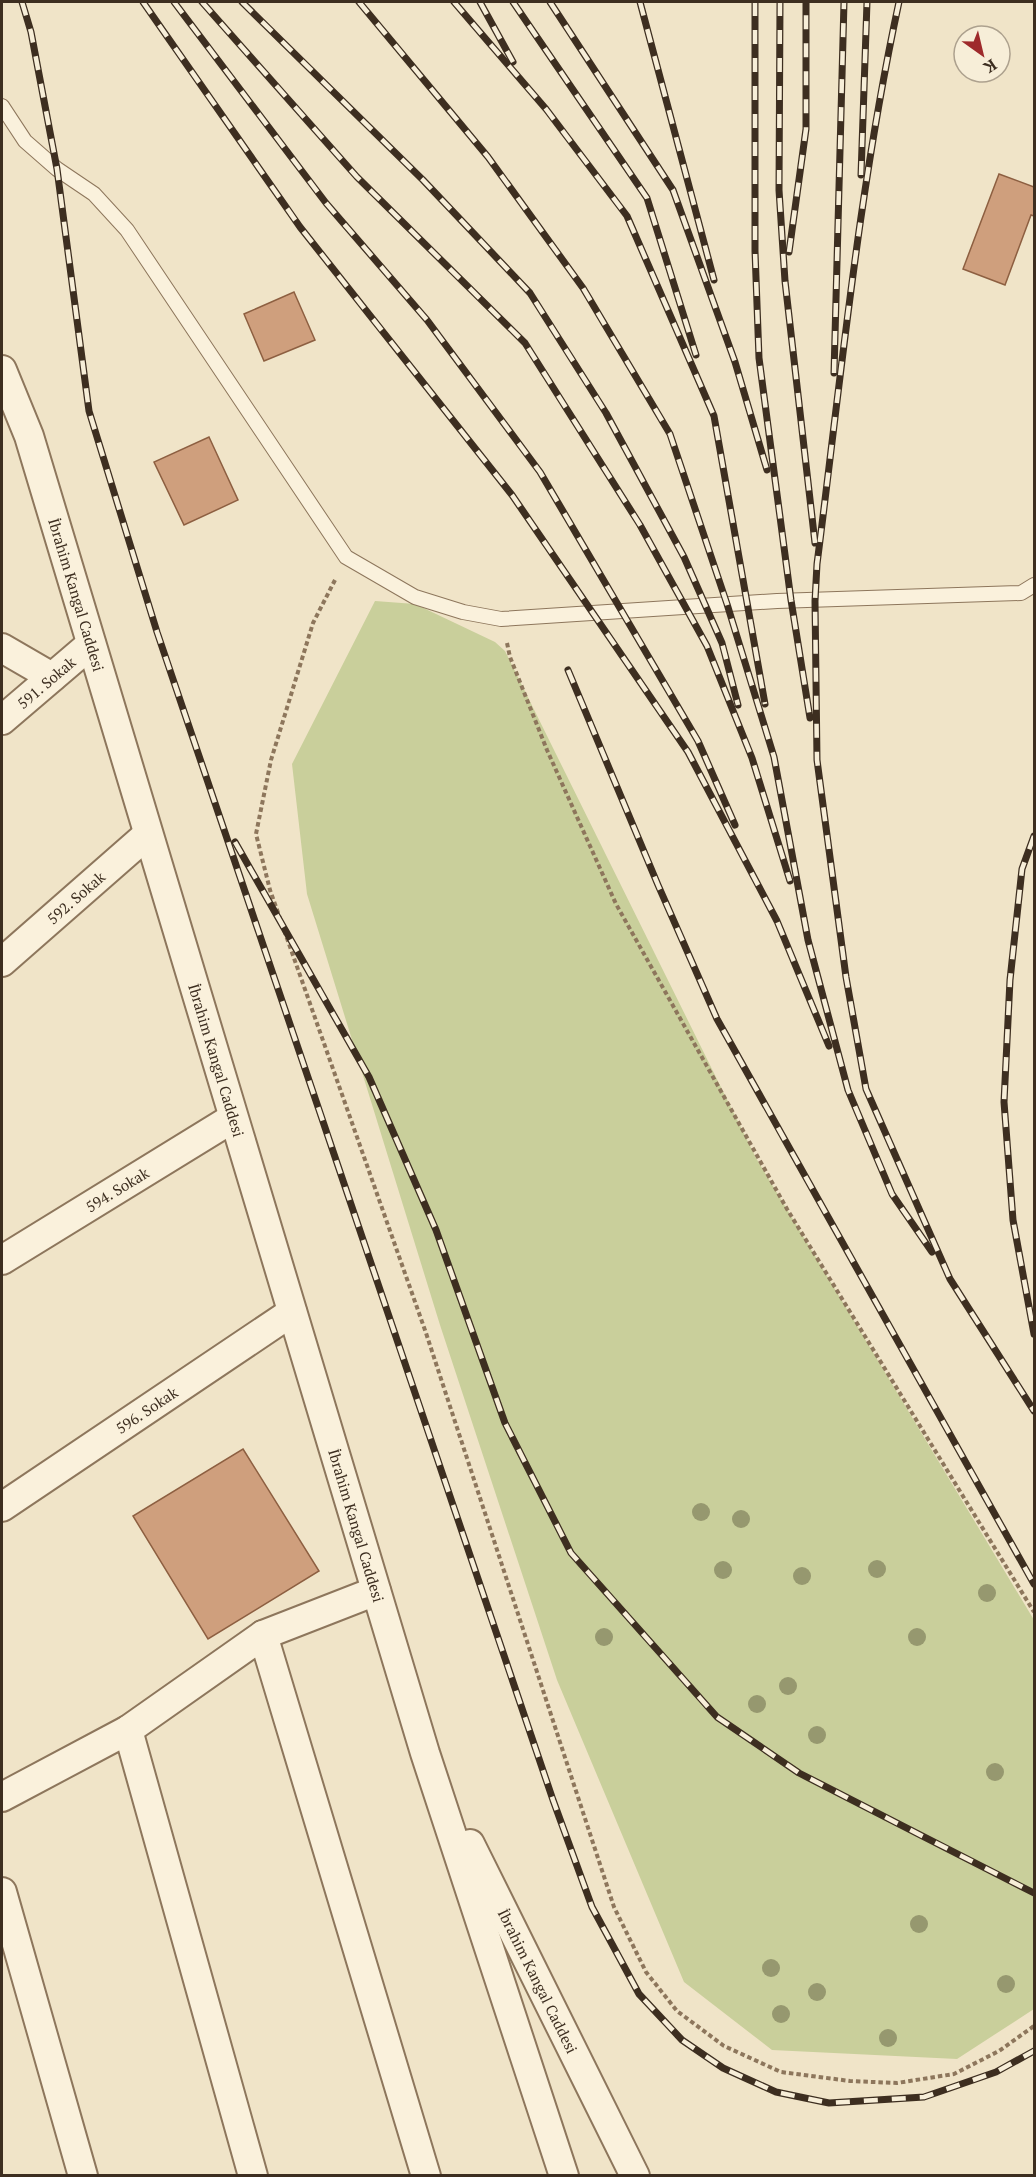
<svg xmlns="http://www.w3.org/2000/svg" width="1036" height="2177" font-family="'PT Serif',serif">
<rect width="100%" height="100%" fill="#f0e4c8"/>
<path fill="#c9cf9b" d="M375,601L415,604L495,642L505,651L756,1158L1034,1620V2009L957,2059L772,2050L684,1982L557,1680L440,1325L307,894L292,764Z"/>
<g fill="#cf9f7d" stroke="#8d5f41" stroke-width="1.5">
<path d="M999,174L1034,187V216L1031,215L1005,285L963,269Z"/>
<path d="M294,292L315,340L264,361L244,314Z"/>
<path d="M209,437L238,500L184,525L154,462Z"/>
<path d="M243,1449L319,1571L208,1639L133,1516Z"/>
</g>
<g fill="none" stroke-linecap="round" stroke-linejoin="round">
<g stroke="#8d765c" stroke-width="16">
<path id="service" d="M2,106L25,141L57,169L94,194L127,230L346,557L415,597L463,612L501,619L777,601L1021,593L1034,585"/>
</g>
<g stroke="#8d765c" stroke-width="32">
<g id="minor">
<path id="s1" d="M2,370L29,436L425,1753L564,2176"/>
<path d="M2,648L52,677"/>
<path id="s2" d="M2,720L91,644"/>
<path id="s3" d="M2,962L148,834"/>
<path id="s4" d="M2,1260L233,1118"/>
<path id="s5" d="M2,1507L292,1312"/>
<path d="M263,1635L426,2176"/>
<path d="M128,1730L253,2176"/>
<path d="M2,1797L128,1730L263,1635L376,1591"/>
<path id="s6" d="M470,1844L635,2176"/>
<path d="M2,1892L83,2176"/>
</g>
</g>
<g stroke="#8d765c" stroke-width="4" stroke-dasharray="4.5 3" stroke-linecap="butt">
<path d="M335,580L313,623L271,760L256,834L270,890L426,1333L614,1907L646,1972L677,2011L724,2046L781,2072L850,2081L897,2083L954,2074L999,2051L1034,2026"/>
<path d="M507,643L510,657L547,750L616,904L787,1209L1034,1612"/>
</g>
<use href="#service" stroke="#faf1dc" stroke-width="14"/>
<use href="#minor" stroke="#faf1dc" stroke-width="28"/>
<g stroke="#3d2e20" stroke-width="7">
<g id="rail">
<path d="M22,2L31,32L57,169L89,411L157,632L553,1800L592,1907L639,1994L682,2040L723,2068L776,2092L829,2103L924,2097L996,2072L1034,2051"/>
<path d="M143,2L300,227L512,495L688,752L777,921L829,1046"/>
<path d="M174,2L326,203L427,320L540,472L698,741L735,825"/>
<path d="M202,2L357,177L525,343L640,525L707,646L752,758L790,881"/>
<path d="M242,2L423,180L530,293L606,413L684,557L722,643L738,705"/>
<path d="M359,2L488,157L583,288L670,434L727,604L774,757L808,940L848,1090L892,1194L932,1252"/>
<path d="M454,2L546,109L627,216L714,416L765,704"/>
<path d="M480,2L513,62"/>
<path d="M513,2L647,198L696,355"/>
<path d="M550,2L673,190L735,362L767,470"/>
<path d="M640,2L714,280"/>
<path d="M755,2V251L759,358L791,600L810,718"/>
<path d="M780,2L779,190L785,281L815,543"/>
<path d="M899,2C859,187 841,377 817,564L815,601L817,760L846,977L866,1089L950,1279L1034,1411"/>
<path d="M861,175L867,2"/>
<path d="M789,252L806,129V2"/>
<path d="M834,373L844,2"/>
<path d="M568,670L658,885L717,1019L1034,1584"/>
<path d="M1034,836L1022,869L1010,980L1004,1102L1013,1220L1034,1334"/>
<path d="M235,842L369,1077L436,1230L505,1423L571,1553L717,1717L799,1773L1034,1893"/>
</g>
</g>
<use href="#rail" stroke="#f7eed8" stroke-width="4.5" stroke-dasharray="14" stroke-linecap="butt"/>
</g>
<g fill="#96986f">
<circle cx="701" cy="1512" r="9"/>
<circle cx="741" cy="1519" r="9"/>
<circle cx="877" cy="1569" r="9"/>
<circle cx="723" cy="1570" r="9"/>
<circle cx="802" cy="1576" r="9"/>
<circle cx="987" cy="1593" r="9"/>
<circle cx="604" cy="1637" r="9"/>
<circle cx="917" cy="1637" r="9"/>
<circle cx="788" cy="1686" r="9"/>
<circle cx="757" cy="1704" r="9"/>
<circle cx="817" cy="1735" r="9"/>
<circle cx="995" cy="1772" r="9"/>
<circle cx="919" cy="1924" r="9"/>
<circle cx="771" cy="1968" r="9"/>
<circle cx="1006" cy="1984" r="9"/>
<circle cx="817" cy="1992" r="9"/>
<circle cx="781" cy="2014" r="9"/>
<circle cx="888" cy="2038" r="9"/>
</g>
<g text-anchor="middle" dominant-baseline="central" stroke-width="4.5" stroke-linejoin="round" paint-order="stroke">
<g font-size="15" fill="#3d2e20" stroke="#f7eed8">
<text stroke="none"><textPath href="#s1" startOffset="237">İbrahim Kangal Caddesi</textPath></text>
<text stroke="none"><textPath href="#s2" startOffset="58">591. Sokak</textPath></text>
<text stroke="none"><textPath href="#s3" startOffset="98">592. Sokak</textPath></text>
<text stroke="none"><textPath href="#s1" startOffset="723">İbrahim Kangal Caddesi</textPath></text>
<text stroke="none"><textPath href="#s4" startOffset="135">594. Sokak</textPath></text>
<text stroke="none"><textPath href="#s5" startOffset="174">596. Sokak</textPath></text>
<text stroke="none"><textPath href="#s1" startOffset="1209">İbrahim Kangal Caddesi</textPath></text>
<text stroke="none"><textPath href="#s6" startOffset="153">İbrahim Kangal Caddesi</textPath></text>
</g>
</g>
<rect width="1036" height="2177" fill="none" stroke="#3d2e20" stroke-width="6"/>
<g transform="translate(982 54) rotate(146)"><circle r="28" fill="#f7eed8" stroke="#ada18e" stroke-width="1.5"/>
<path d="M0-4.5L10 22L0 15L-10 22Z" fill="#9e2a2b"/>
<text y="-9" font-size="16" font-weight="bold" text-anchor="middle" fill="#3d2e20">K</text>
</g>
</svg>
